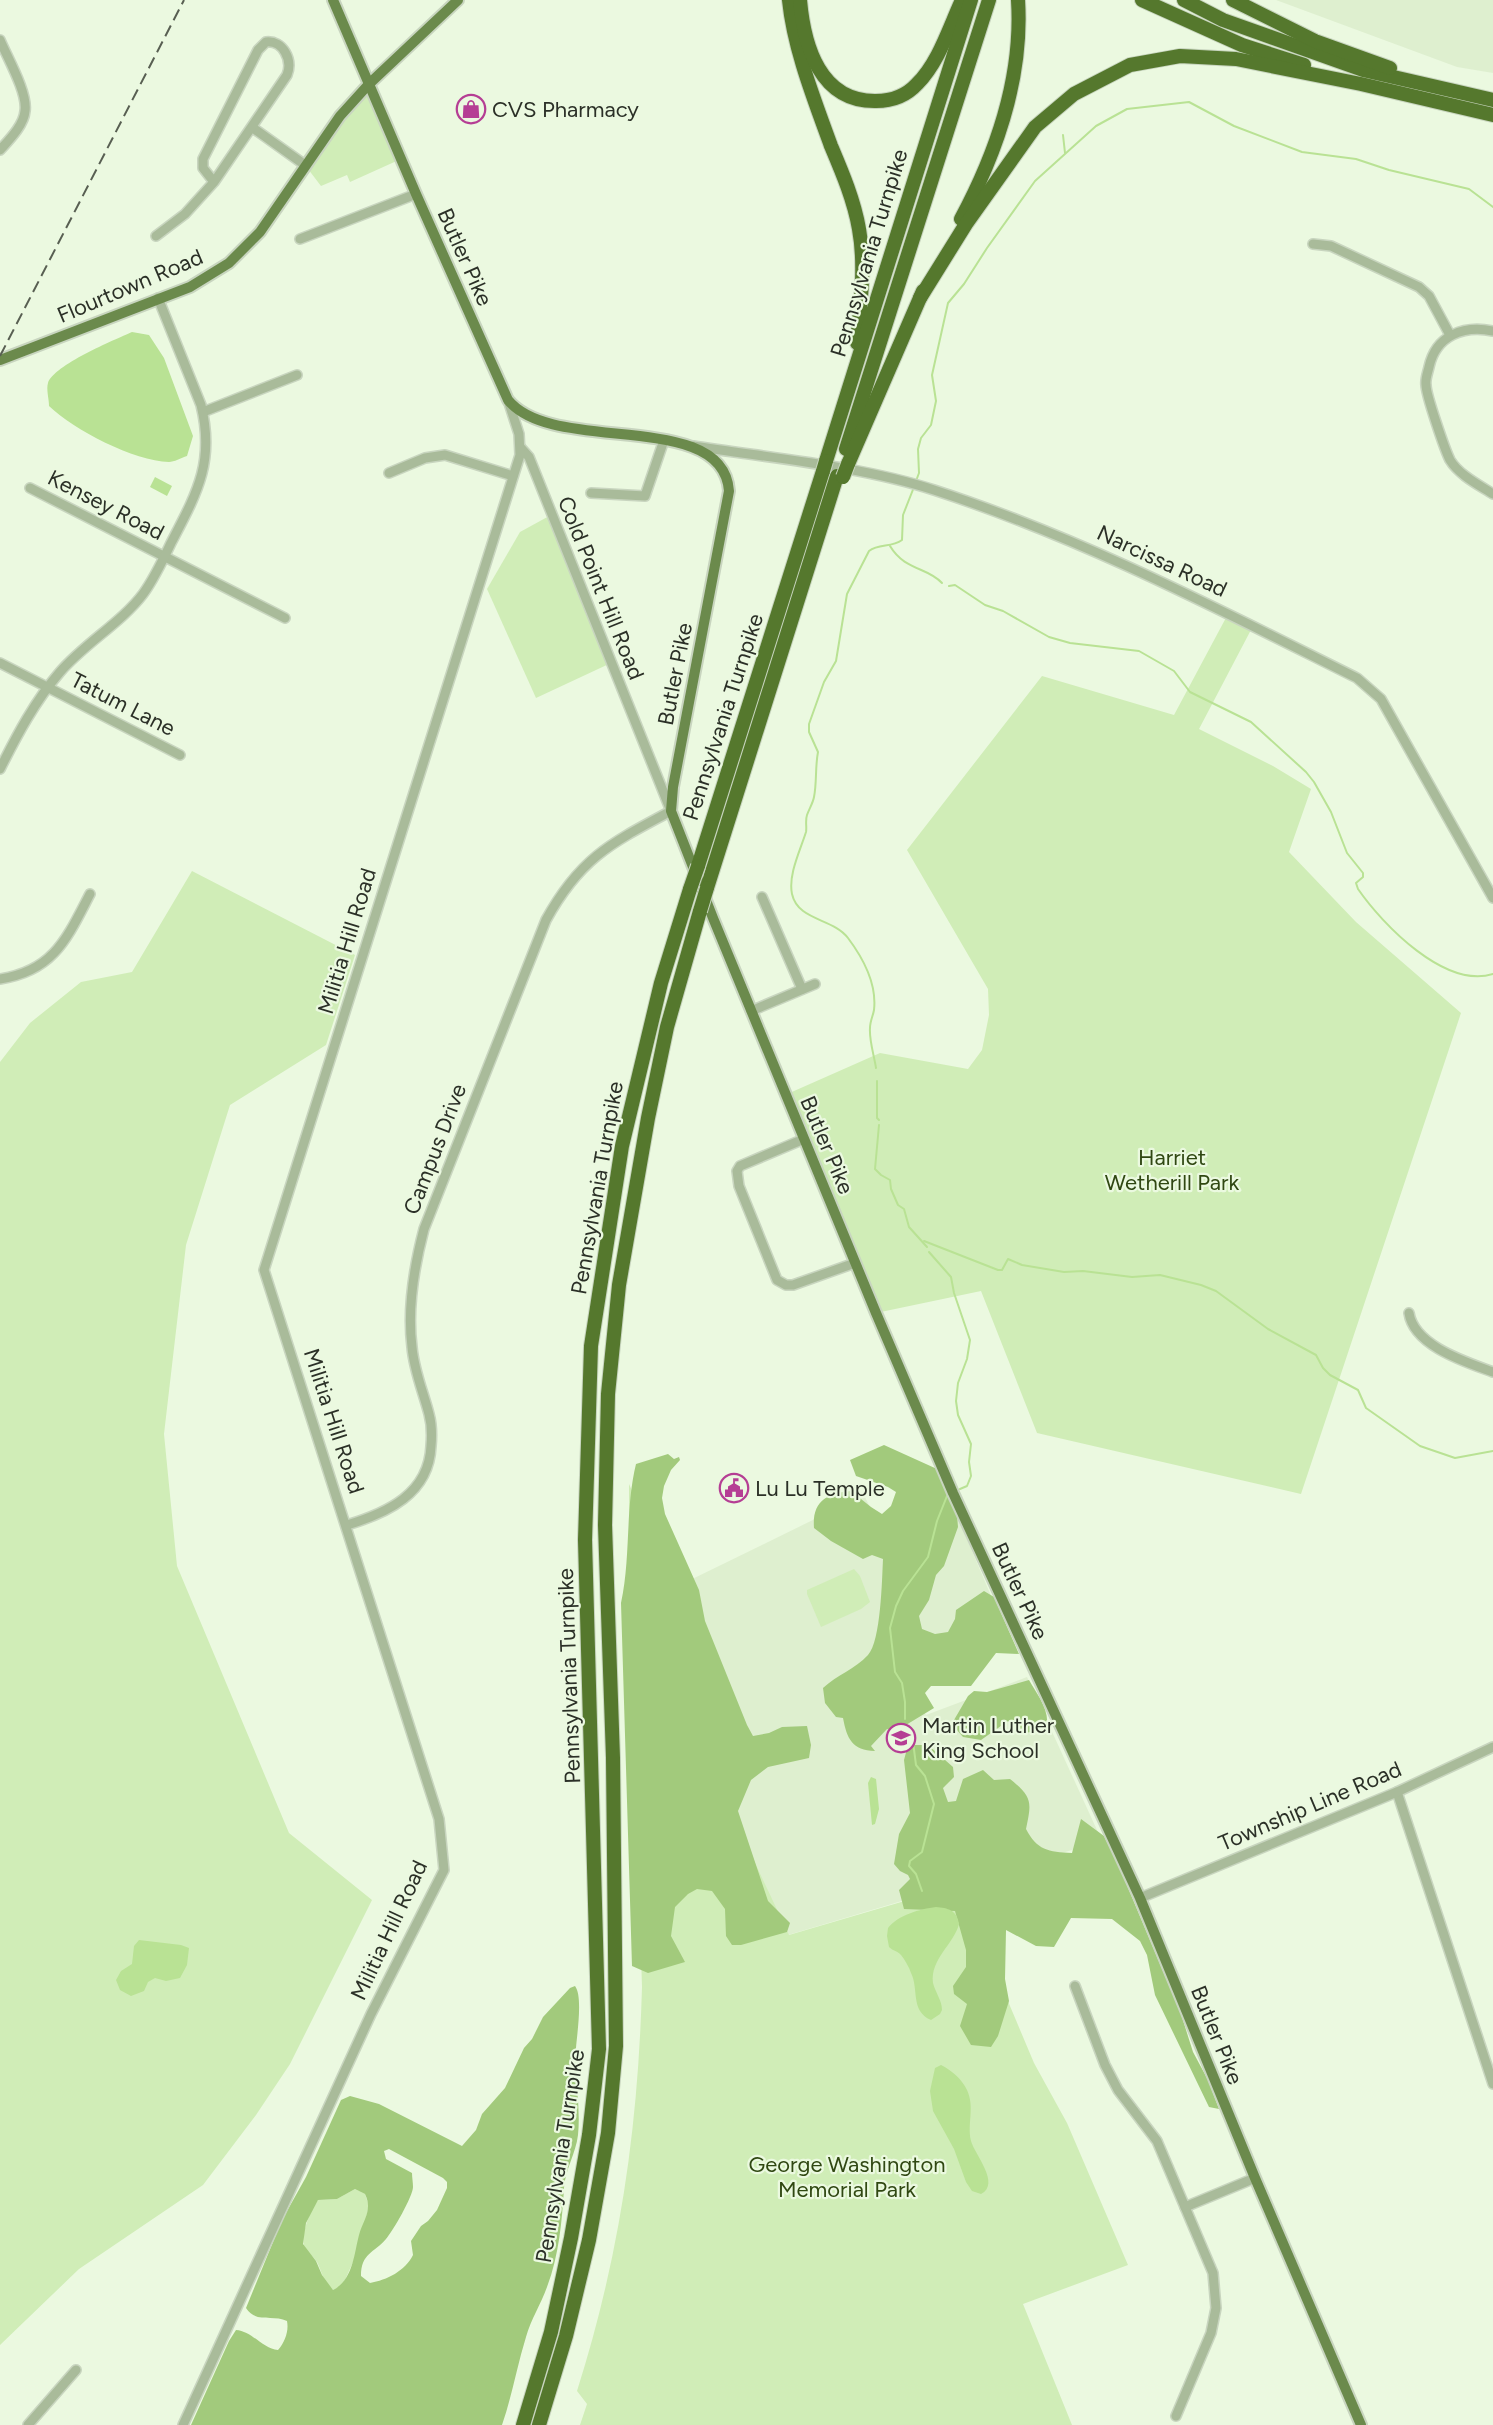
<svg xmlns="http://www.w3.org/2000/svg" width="1493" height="2425" font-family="Figtree,sans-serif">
<rect width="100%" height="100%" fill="#ebf9e0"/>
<g fill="#deefcf">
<path d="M1276,0H1493V73L1457,67Z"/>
<path d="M864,1495L886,1540L952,1504L1012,1645L912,1690L926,1715L1027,1677L1102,1841L768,1941L680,1585Z"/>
</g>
<g fill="#d0edb7">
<path d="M369,84L401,159L350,182L347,175L321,186L305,165Z"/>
<path d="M551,515L611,663L536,698L487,589L520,532Z"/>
<path d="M1228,614L1253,626L1199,729L1273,766L1311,789L1289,852L1356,922L1461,1013L1301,1494L1037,1433L981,1291L876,1313L785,1095L880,1053L968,1069L982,1050L989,1015L988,989L907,850L1042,676L1174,715Z"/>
<path d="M192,871L355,955L326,1045L230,1105L186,1245L164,1434L177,1566L289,1833L372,1900L290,2064L256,2115L203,2185L79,2269L0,2345V1062L30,1023L81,982L132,972Z"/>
<path d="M629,1484L753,1761L713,1774L789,1935L959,1885L1034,2063L1067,2123L1128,2265L1023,2304L1072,2425H580L587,2404L577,2391C620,2255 638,2129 642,1987L629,1576Z"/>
<path d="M854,1569L860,1576L870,1602L861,1609L821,1627L807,1594V1590Z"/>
<path d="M355,2189L365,2194L369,2206L357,2253L345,2280L341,2286L333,2290C324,2284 322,2272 317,2262C314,2257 308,2253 305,2248C299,2238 311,2208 318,2200L337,2199Z"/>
</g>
<g fill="#a2ca7c" fill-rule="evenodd">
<path d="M884,1445L937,1469L957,1515L958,1527L944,1566L936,1575L929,1600L919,1616L922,1629L935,1634L948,1632L955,1619L956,1610L984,1591L994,1597L1019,1654L996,1653L971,1686H931L925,1693L934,1708L896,1731L887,1729L871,1746L875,1751C852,1750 847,1739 843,1718L836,1717L825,1703L823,1688C837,1675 855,1669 868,1655C881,1641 882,1579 883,1559L872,1555L863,1559L831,1541L814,1528C812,1501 827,1493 851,1491L871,1507L882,1514L891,1506L896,1492L888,1487L856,1476L850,1460Z"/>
<path d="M668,1454L674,1459L679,1457L680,1460L671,1470L664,1486L662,1498L665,1514L699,1590L705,1621L747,1725L753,1736L769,1733L782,1727L807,1726L811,1745L809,1758L768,1767L751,1780L738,1811L768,1901L790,1923L787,1932L741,1945H732L726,1936L725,1909L712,1891L697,1889L688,1894L675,1907L671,1936L685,1962L648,1973L632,1966L621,1603C631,1557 625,1509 636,1464Z"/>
<path d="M1029,1680C1037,1694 1053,1714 1045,1731L1021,1733L1008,1721L981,1740L963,1737L956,1729L954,1720L968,1696L974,1691L987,1692Z"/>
<path d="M908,1745H928L953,1767L954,1777L943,1788L948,1802L956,1801L963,1779L983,1770L994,1780L1010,1779C1032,1797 1032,1801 1026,1829C1037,1850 1048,1852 1072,1853L1081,1819L1104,1836L1118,1864L1181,2014L1193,2052L1208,2080L1219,2109L1209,2107L1155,1995L1147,1955L1140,1941L1112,1919L1071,1918L1054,1947L1036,1946L1006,1930L1005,1979L1009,2001L998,2036L991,2047L971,2045L960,2026L967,2004L954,1994L953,1986L966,1967V1950L955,1911L904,1909L899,1890L910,1879L908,1875L900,1871L894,1864L899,1834L910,1813L904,1760Z"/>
<path d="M575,1986C583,1996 577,2034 576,2048C574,2077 581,2106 578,2135C576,2153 565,2170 564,2188C562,2221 559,2255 547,2287C541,2304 531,2319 526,2337C517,2366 512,2396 502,2425H191L229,2341L236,2330C252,2331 263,2349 278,2350C285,2342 289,2331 287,2321C273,2314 256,2324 246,2308L282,2220L306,2177L341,2100L350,2096L379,2104L462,2146L476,2130L482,2114L505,2088L524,2048L532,2039L543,2017L570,1988ZM389,2149L443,2178L447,2182V2188L437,2210L428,2221L421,2226L411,2241L413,2255C405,2271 387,2280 370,2283L361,2276C361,2253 374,2253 386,2239C393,2231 413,2196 413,2187C413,2183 412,2177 412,2173L386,2159L384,2151ZM355,2189L365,2194C373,2210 363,2220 359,2235C354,2254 353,2280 333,2290L322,2275L316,2261L303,2244L306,2223L318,2200L337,2199Z"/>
</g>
<g fill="#b9e294">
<path d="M132,332L149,335L164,358L193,436L187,456C181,458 174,462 169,462C134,461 74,430 49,406C49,399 46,389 48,383C54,365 114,340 132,332Z"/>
<path d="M155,477L172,486L167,496L150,487Z"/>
<path d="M871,1777L876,1779L879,1809L875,1824L872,1825L868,1783Z"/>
<path d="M936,1907C948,1908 957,1910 959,1924C954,1944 930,1959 933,1983C935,1992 942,2000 942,2010L940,2014L931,2020C910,2011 919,1988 911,1973C909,1967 905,1960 901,1955C898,1951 893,1951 889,1947L887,1936L888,1928C898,1915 920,1909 936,1907Z"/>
<path d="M139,1940L181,1945L189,1948L187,1965L180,1978L166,1981L155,1978L148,1982L144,1991L131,1996L120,1990L116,1980L121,1971L132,1964L134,1946Z"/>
<path d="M941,2065C951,2070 962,2079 967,2090C975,2107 967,2124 971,2141C975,2155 1001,2184 981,2194L972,2191L966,2182L954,2149L933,2111L930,2091L935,2068Z"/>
</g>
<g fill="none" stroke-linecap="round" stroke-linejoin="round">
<g stroke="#b9e294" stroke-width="2">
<path d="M1063,135L1065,153"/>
<path d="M916,481L919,473L918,449L921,438L931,425L936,401L932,375L948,303L964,284L987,248L1035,181L1096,126L1127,109L1189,102L1234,126L1302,152L1356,159L1389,170L1469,189L1493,207"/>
<path d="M890,546C905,571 928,567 942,583"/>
<path d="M949,586L955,585L985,605L1003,611L1049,637L1070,643L1139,651L1174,671L1190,692L1251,722L1306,772L1314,782L1331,812L1347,853L1363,873V877L1356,883L1358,889C1383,925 1445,989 1493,974"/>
<path d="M876,1068C874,1055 869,1040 870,1028C870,1021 873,1016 874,1010C877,984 863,958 848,938C833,918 798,921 792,894C788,875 800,851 806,832C807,827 805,821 807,815C809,809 813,803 814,797C817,782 815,767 818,752L809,732V724L824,682L836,661L847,594L869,551C879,543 891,548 902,540L903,515L914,487"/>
<path d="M877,1081V1118L879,1120"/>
<path d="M879,1125L875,1169L881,1175L890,1180L891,1189L898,1205L904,1209L909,1227L927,1247"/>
<path d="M924,1241L998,1270H1002L1008,1259L1022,1265L1064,1272L1083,1271L1132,1277L1160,1275L1201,1285L1216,1291L1268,1329L1316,1355L1323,1368L1330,1375L1358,1390L1366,1408L1420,1446L1455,1458L1493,1451"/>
<path d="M929,1252L951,1277L954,1293L970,1340L967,1359L958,1383L956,1401L958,1415L971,1444L969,1462L971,1476L967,1486L960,1489"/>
<path d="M905,1719V1702L902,1683L895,1672L890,1628L896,1606L903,1591L928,1557L937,1521L947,1496"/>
<path d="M912,1734L916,1765L925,1776L934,1804L922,1852L910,1861L909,1866L916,1874L922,1891"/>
</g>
<g stroke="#c8d5bf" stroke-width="12">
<g id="minor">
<path d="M0,40C7,57 28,93 25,111C24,125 9,140 0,150"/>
<path d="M253,128L305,165"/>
<path d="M156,236L185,214L214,182L287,75C293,60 283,40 266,42L258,50L203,159V168L214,182"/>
<path d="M300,239L416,194"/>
<path d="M1313,244L1331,246L1419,287L1429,296L1450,335"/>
<path d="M1493,331C1464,325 1436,335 1429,367C1428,372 1425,379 1426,385C1426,395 1445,450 1450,460C1459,475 1479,485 1493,494"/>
<path d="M203,412L297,375"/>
<path d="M693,446C770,458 861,466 934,490C1082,538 1218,609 1357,678L1381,699L1493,898"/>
<path d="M389,473L425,458L445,455L513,476"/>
<path d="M30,488L285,618"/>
<path d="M591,493L645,496L664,440"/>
<path d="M0,663L180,755"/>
<path d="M0,769C17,735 35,701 60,672C84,644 122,622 143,594C154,579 163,560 171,543C197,493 215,462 201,405L158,298"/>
<path d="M762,897L802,989"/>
<path d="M0,979C54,971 67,938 90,894"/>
<path d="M751,1011L815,984"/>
<path d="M804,1139L740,1166L737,1171L739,1186L777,1280L786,1285H793L855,1263"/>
<path d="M1409,1313C1414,1346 1466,1362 1493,1372"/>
<path d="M347,1525C387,1513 429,1494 431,1446C432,1435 432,1425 429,1414C423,1391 414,1371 412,1347C407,1308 414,1267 424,1229L546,920C580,858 611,843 671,811L529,457L521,448"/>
<path d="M1397,1792L1493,2084"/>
<path d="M1140,1898L1397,1792L1493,1747"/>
<path d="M1075,1986L1105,2065L1118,2090L1157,2141L1213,2273L1216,2308L1211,2333L1176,2416"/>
<path d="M1185,2207L1255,2178"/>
<path d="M28,2425L76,2370"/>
<path d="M183,2425L371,2014L444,1870L439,1819L264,1270L520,455L519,434L508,400"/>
</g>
</g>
<g stroke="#c8d5bf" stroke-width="14">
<g id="major">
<path d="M333,0L416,194L508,400C553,456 723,408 729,491L673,787L671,811L713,918L876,1313L953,1493L1140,1898L1255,2178L1361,2425"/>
<path d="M0,360L190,287L229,263L260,232L340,116L369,84L458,0"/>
</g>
</g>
<g stroke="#c8d5bf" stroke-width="16">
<g id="highway">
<path d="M789,0C794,49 814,99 831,146C842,172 854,200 859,229C866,267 860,305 857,343"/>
<path d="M800,0C804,46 820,102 876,101C891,101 906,96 917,84C939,62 949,28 962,0"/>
<path d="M1142,0L1242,45L1304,65"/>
<path d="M1184,0L1223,20L1363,70L1493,100"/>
<path d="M1233,0L1315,41L1390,68"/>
<path d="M961,219C997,152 1023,77 1018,0"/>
<path d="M920,298L966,224L1035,127L1074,94L1130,65L1180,56L1236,59L1361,84L1493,115"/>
<path d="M846,449L989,0"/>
<path d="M826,461L971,0"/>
<path d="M848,464L923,291"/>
<path d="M698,866L823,471"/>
<path d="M707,888L837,476"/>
<path d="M523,2425L551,2332L571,2238L589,2135L599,2049L585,1540L591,1346L622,1146L661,983L690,889"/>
<path d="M539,2425L566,2336L589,2240L608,2133L616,2046L613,1758L605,1525L608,1394L619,1285L648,1118L667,1027L700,911"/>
</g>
</g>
<use href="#minor" stroke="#a9bb9a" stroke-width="9"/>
<use href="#major" stroke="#6b8a4c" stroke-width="10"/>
<use href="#highway" stroke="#55782d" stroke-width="14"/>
<path stroke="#585f52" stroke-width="2" stroke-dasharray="12 6" stroke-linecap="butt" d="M0,356L184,0"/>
<g stroke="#c8d5bf" stroke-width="16" stroke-linecap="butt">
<g id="highway-bridge">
<path d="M823,471L826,461"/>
<path d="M843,477L848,464"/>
<path d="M690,889L698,866"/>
<path d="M700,911L707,888"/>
</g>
</g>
<use href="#highway-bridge" stroke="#55782d" stroke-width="14"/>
</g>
<defs>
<g id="shop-ring" transform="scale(1.5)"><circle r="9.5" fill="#ebf9e0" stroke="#b53e94" stroke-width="1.5"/><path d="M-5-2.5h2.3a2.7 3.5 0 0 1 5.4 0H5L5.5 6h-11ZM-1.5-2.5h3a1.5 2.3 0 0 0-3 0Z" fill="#b53e94"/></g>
<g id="civic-ring" transform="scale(1.5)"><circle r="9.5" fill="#ebf9e0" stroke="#b53e94" stroke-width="1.5"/><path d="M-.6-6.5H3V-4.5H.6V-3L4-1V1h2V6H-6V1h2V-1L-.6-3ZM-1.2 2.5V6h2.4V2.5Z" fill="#b53e94"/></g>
<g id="school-ring" transform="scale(1.5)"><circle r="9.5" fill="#ebf9e0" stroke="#b53e94" stroke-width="1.5"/><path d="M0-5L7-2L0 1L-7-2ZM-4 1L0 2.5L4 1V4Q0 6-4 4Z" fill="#b53e94"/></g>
</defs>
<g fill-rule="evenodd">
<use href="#shop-ring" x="471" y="109"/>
<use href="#civic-ring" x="734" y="1488"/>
<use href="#school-ring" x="901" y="1738"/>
</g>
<g text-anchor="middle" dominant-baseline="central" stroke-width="4.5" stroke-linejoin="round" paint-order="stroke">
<g font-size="22" fill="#2b3027" stroke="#ebf9e0" text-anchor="start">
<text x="492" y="109">CVS Pharmacy</text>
<text x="755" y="1488">Lu Lu Temple</text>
<text x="922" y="1725">Martin Luther<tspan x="922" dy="25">King School</tspan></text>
</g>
<g font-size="22" fill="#2b3027" stroke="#ebf9e0">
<text transform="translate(869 253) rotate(-73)">Pennsylvania Turnpike</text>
<text transform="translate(465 257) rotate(66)">Butler Pike</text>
<text transform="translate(130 286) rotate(-23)">Flourtown Road</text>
<text transform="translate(106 505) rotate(27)">Kensey Road</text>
<text transform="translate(1162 561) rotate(25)">Narcissa Road</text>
<text transform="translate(601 588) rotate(68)">Cold Point Hill Road</text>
<text transform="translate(675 674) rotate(-79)">Butler Pike</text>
<text transform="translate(123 704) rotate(27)">Tatum Lane</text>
<text transform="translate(723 717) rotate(-72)">Pennsylvania Turnpike</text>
<text transform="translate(347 941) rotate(-73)">Militia Hill Road</text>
<text transform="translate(827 1145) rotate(67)">Butler Pike</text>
<text transform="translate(435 1149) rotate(-69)">Campus Drive</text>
<text transform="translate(597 1188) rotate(-80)">Pennsylvania Turnpike</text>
<text transform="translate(334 1421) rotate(72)">Militia Hill Road</text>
<text transform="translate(1020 1591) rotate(65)">Butler Pike</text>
<text transform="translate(569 1676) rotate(-92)">Pennsylvania Turnpike</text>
<text transform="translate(1310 1806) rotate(-23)">Township Line Road</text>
<text transform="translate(389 1930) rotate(-65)">Militia Hill Road</text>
<text transform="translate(1217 2035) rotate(68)">Butler Pike</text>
<text transform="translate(560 2156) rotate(-81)">Pennsylvania Turnpike</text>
</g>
<g font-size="22" fill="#304812" stroke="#ebf9e0">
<text x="1172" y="1157">Harriet<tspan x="1172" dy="25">Wetherill Park</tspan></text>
<text x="847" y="2164">George Washington<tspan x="847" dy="25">Memorial Park</tspan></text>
</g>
</g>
</svg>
